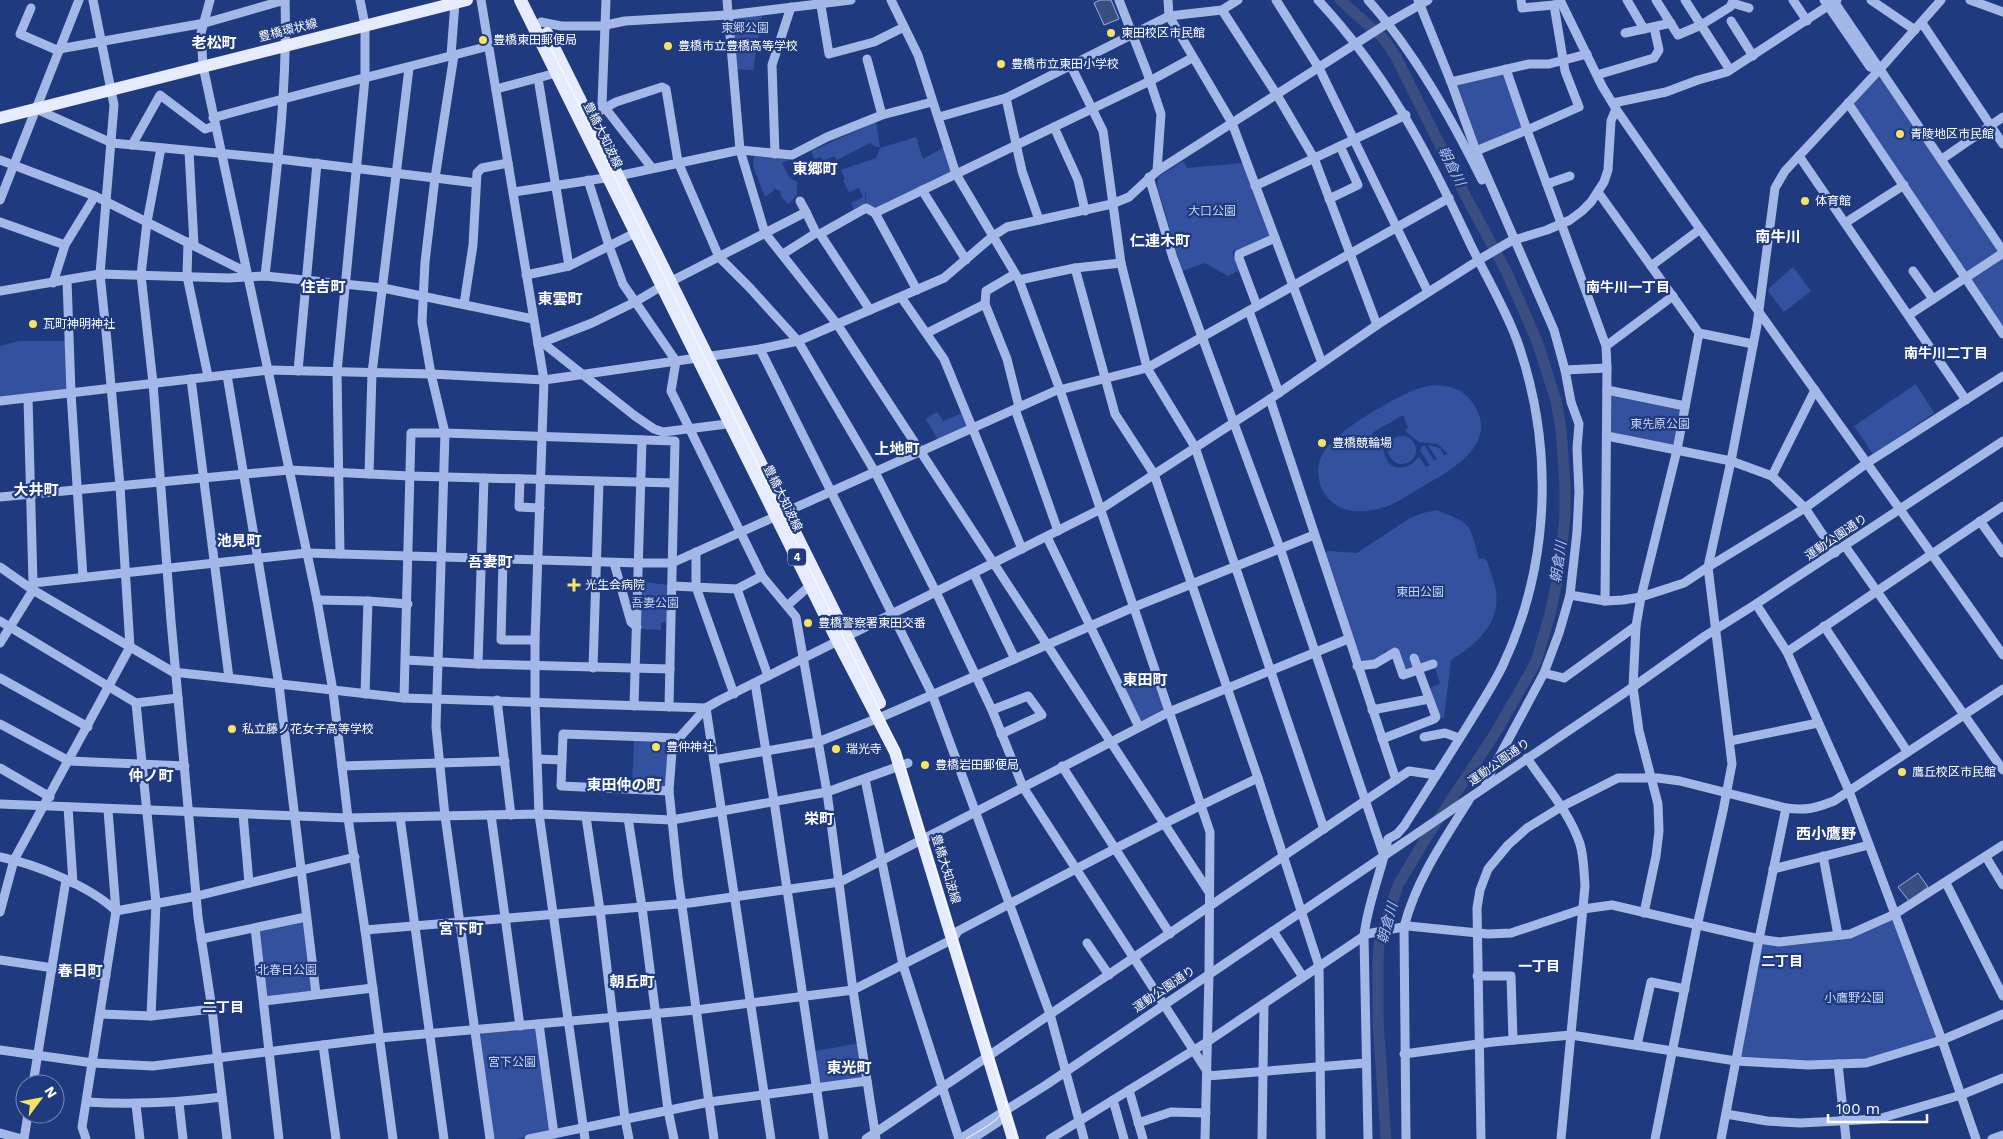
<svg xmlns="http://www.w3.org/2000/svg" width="2003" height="1139" font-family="'Work Sans','Noto Sans JP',sans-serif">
<rect width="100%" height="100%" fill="#1f3a7f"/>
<g fill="#33519e" fill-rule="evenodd">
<path d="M763,10L753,70L732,69L728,15Z"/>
<path d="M1880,69L2003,251V334L1848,103Z"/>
<path d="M1504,72L1524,128L1477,147L1455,85Z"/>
<path d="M876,122L880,147H876L870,143L837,160L834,156L823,161L821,157L814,159L811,151Z"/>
<path d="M916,137L923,159L944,147L951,171L949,174L874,210L866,204V186L865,203L854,209L851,203L863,197L859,188L849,192L843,180L845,179L841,170L876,158L880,148Z"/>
<path d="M754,155L793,158L782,163L790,178L797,182V195L789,204L781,197L780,191L775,189L765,197L753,166Z"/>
<path d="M1183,161L1187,168L1243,163L1270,236L1232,252L1240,270L1228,276L1205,263L1182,271L1157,185L1158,177Z"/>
<path d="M1793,267L1811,291L1784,312L1768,291L1769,288Z"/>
<path d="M19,341H66L67,390L0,398V346Z"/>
<path d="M1916,384L1934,413L1873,454L1854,426Z"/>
<path d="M1436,385C1452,386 1465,390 1474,405C1500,445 1448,472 1420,488C1405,497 1390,508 1372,510C1356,513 1338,511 1327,497C1318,486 1315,469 1322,455C1334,432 1387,402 1410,392C1418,388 1427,386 1436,385ZM1403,415L1408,428L1405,430L1406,432L1419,442L1438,444L1448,454L1444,456L1440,448L1428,445L1437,459L1434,461L1425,446H1422L1420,451L1430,465L1426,467L1419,457C1411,468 1393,474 1386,458C1382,450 1386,447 1380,438L1376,440L1372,433Z"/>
<path d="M1607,390L1685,406L1677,450L1607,436Z"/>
<path d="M937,412L943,421L962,413L968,427L938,440L926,419Z"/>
<circle cx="1402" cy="450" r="14"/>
<path d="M1437,510C1472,525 1469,521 1479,559L1483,558L1487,561C1490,571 1494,581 1496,591C1501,624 1475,645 1451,660L1444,718L1438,715L1428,689L1440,683L1433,662L1414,666L1405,672L1399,657L1385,650L1384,654L1375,662L1363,661L1357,656L1325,552L1328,551L1357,553L1410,518L1423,513Z"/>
<path d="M641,582L669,585L668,622H661V630L640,629Z"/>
<path d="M1152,674L1164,710L1141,721L1137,720L1122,688Z"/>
<path d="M634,740H666L669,744L665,787L632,786Z"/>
<path d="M1895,914L1942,1040L1866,1063L1736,1061L1759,939L1850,934Z"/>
<path d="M302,921L304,922L312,992L267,998L258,932L260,929Z"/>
<path d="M535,1028L551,1130L549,1132L516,1139H493L479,1035L481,1033Z"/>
<path d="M860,1043L863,1077L822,1083L819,1081L815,1051Z"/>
</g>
<g fill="#3a4e82" stroke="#98b0e9">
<path d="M1100,0H1111L1119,19L1104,25L1094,3Z"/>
<path d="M1918,873L1928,887L1909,901L1898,887Z"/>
</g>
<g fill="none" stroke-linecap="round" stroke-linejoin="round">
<path stroke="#3a4e82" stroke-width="11" d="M1340,0L1384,39L1396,57L1464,193L1507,273L1537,341L1556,401L1561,429L1565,486V515L1559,572L1550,614L1536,662L1496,732L1426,838L1398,885L1385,925L1379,944L1378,962V1021L1386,1139"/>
<g stroke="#a4b8e8" stroke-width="9">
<path d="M210,0L201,33L203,66L317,600L333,691L348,818L365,930L393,1139"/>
<path d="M481,0L544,380L535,640V703L539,814L585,1139"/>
<path d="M606,0L602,104L652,168"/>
<path d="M727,0L740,150L765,233L837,324L1209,892"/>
<path d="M820,0L829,54L874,42L904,27"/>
<path d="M891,0L918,55L956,174L1019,280L1060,390L1210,832L1209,974L1205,1139"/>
<path d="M1119,0L1147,72L1161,114L1157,171"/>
<path d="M1168,0L1169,16L1232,123L1322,363"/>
<path d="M1276,0L1319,68L1428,292"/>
<path d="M1318,0C1385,72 1426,149 1467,237C1484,274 1506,308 1519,346C1554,450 1550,565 1503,665C1493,686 1480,705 1468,725C1447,759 1425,793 1404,826L1397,834L1388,839L1384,856"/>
<path d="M1368,0C1414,51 1451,118 1482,180"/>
<path d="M1418,0L1451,82L1476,151L1554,330L1565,370L1571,402L1579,424L1577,448L1579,492L1577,532L1570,595L1559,633L1544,673L1491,772L1485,787"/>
<path d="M1521,0L1522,8L1554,5"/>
<path d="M1560,0L1602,86L1616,109C1743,293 1875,472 2003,655"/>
<path d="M1627,0L1644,29"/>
<path d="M1656,0L1678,35L1701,25L1730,70"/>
<path d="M1685,0L1701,25L1730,7L1732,3L1749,8"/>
<path d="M1793,0L1807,21"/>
<path d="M1824,0L1870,67L1880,69"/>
<path d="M1833,0L2003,251"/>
<path d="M1871,0L1915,30"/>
<path d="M1970,0L2003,12"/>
<path d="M1561,3L1554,5L1565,71L1579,107L1527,130L1606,346L1607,368L1605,601"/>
<path d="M31,8L20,34L59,51"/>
<path d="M1222,10L1277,95L1314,158L1377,325"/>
<path d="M1731,21L1753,56"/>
<path d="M541,22L561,26H601L625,21L728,15L851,0"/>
<path d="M1922,23L2003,144"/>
<path d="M1625,33L1671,23"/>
<path d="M59,49L205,23L285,0"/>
<path d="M451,55L455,3"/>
<path d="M454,55L435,178L425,262L422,322L431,374L445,433L436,727L445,816L490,1139"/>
<path d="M867,59L882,115"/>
<path d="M1071,66L1103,131L1121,263L1147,368L1195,447L1324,829"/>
<path d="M1597,75L1654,58L1659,50L1654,27"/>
<path d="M538,78L569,266"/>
<path d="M1451,82L1529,64H1549L1587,54"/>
<path d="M496,89L560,72"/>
<path d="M1006,98L1022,171L1039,220"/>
<path d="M1613,103L1666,92L1698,80L1727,72L1837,0"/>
<path d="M1848,103L2003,334"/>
<path d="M36,109L112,143L279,159L476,183"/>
<path d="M939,117L1006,98L1169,16L1222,10L1238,0"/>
<path d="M213,118C305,92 397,70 489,46"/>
<path d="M585,119L616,102L662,87L666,89L678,162L719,257L750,288L798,341L875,472L936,592L992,710L1023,787L1207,1071"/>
<path d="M1054,127L1078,180L1085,211"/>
<path d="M132,145L160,95L205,129L215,126"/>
<path d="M161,148L147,222L141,275L153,383L171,621L198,917L212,1009L227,1139"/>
<path d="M189,151L194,245"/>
<path d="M1476,151L1527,130L1506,69"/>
<path d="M775,154L772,65L791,7"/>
<path d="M1799,156L1966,400"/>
<path d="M1942,159L2003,117"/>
<path d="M0,160L95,196L246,272"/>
<path d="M1149,177L1173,258L1280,548L1384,856C1377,883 1367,908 1364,936L1368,1139"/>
<path d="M588,180L609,246L623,284L676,361L671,391L762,576L796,617L827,792L853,990L876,1139"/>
<path d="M1547,184L1570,176"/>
<path d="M1255,186L1406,115"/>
<path d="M922,190L966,260"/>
<path d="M514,192L618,176L740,150L792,155L827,137L882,115L932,102"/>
<path d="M1598,192L1699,333L1753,344"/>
<path d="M1329,199L1358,185L1340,146"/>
<path d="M0,200L79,0"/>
<path d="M800,201L806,212"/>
<path d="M875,213L1150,81L1192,58"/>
<path d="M0,222L65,245"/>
<path d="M1845,223L1904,185"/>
<path d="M820,234L870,310"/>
<path d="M188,242L187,276L208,376"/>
<path d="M783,254L816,233L820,234L866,208L875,213L917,290"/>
<path d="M1651,266L1699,230"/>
<path d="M1075,268L1115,414L1154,474L1258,778L1319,966L1321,1139"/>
<path d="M1913,271L1933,299"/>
<path d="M1015,274L986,291L985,304L1007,359L1019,407"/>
<path d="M526,275L569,266L639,231"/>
<path d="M265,276C275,185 288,92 285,0"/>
<path d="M67,280L71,393L83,577"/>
<path d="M1019,280L1075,268L1121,263"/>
<path d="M53,283L65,245L95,196"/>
<path d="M0,291L100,274L228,278L265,276L383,288L533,319"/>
<path d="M901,297L944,359L1022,549"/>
<path d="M464,304L473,245L477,173L482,168L508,163"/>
<path d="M1257,306L1239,258V254L1275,238"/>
<path d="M1249,311L1279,393"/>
<path d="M1909,315L2003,253"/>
<path d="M927,333L985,304"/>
<path d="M543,343L635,416L654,429L663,432L735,423"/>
<path d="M538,344L592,323L635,302L662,286L806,212L816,233"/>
<path d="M1606,346L1673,296"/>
<path d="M760,349L932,694L1050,1014L1084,1139"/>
<path d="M1565,370L1607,368"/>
<path d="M298,371L317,163"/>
<path d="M227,375L279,685L316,994"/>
<path d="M191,379L229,678"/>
<path d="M1607,390L1685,406"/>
<path d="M28,398L33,583"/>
<path d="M1270,399L1396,780"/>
<path d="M0,401L269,370L431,374L544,380L760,349L798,341L944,278L993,236L1007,227L1112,204L1129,197L1157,171L1388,23L1428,0"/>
<path d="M1015,409L1058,531"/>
<path d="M1607,436L1731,461L1772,476L1805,508L1835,553"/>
<path d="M369,474L372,373L409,68"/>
<path d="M1772,476L1815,390"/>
<path d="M520,479L519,507L540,508"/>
<path d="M0,497L289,470L410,476L673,483"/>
<path d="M1980,521L2003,553"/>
<path d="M1047,537L1139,727"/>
<path d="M1845,546L2003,770"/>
<path d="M696,552V587L734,694"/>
<path d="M340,554L337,372L365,78V25L360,0"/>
<path d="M503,559L501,640H535"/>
<path d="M614,563L631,622L637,627"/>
<path d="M0,567L33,590L173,672L404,698L706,708"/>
<path d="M974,574L1015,659"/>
<path d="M672,586L737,589L762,576"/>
<path d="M737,589L768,676"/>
<path d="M1570,595L1605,601L1623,600L1641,597L1684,583L1708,567L1805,508L1867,463L2003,376"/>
<path d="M317,600L368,601L408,604"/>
<path d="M1756,604L1787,652L1849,791L1942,1040L1976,1139"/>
<path d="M788,605L814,582"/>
<path d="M0,621L136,703L178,698"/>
<path d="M1824,626L1907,751"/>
<path d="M0,643L33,590V583L307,553L639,563H672L1055,391L1147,368L1449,198"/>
<path d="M1787,652L2003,506"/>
<path d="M406,660L478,664L670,669"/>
<path d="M478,664L484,478"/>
<path d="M1357,666L1375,664L1395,652L1403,675L1418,670"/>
<path d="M593,668L599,482"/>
<path d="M1418,669L1433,664"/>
<path d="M1544,673L1564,678L1636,626"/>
<path d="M0,678L88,727"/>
<path d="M755,683L774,801L824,1139"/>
<path d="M365,694L368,601"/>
<path d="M404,698L411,433H445L675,441L669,707"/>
<path d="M497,700L511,815"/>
<path d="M136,703L156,903L151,1016"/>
<path d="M634,706L642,440"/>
<path d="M706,708L771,1139"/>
<path d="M992,710L1028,696L1042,715L1001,734"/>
<path d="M1372,710L1429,699"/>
<path d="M0,724L69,761L185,766"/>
<path d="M1424,737L1445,733L1459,738"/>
<path d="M1382,739L1434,719L1436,717L1414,658"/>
<path d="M1730,741L1818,723"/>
<path d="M1527,758C1545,785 1570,813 1580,844C1584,857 1584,873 1585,886L1561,1139"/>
<path d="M538,759L562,760"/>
<path d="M714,760L818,742L886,715L1134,607L1314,535"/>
<path d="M342,766L505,761"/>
<path d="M1062,766L1170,934"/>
<path d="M0,768L50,797"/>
<path d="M865,779L903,965L959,1139"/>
<path d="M669,791L561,786L563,734L679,738"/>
<path d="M0,804L348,818L539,814L672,820L827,792L908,763"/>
<path d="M68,807L73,883"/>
<path d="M243,814L249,883"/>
<path d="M491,815L520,1026"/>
<path d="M400,817L444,1139"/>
<path d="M586,817L600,910L625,1119L629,1139"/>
<path d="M628,818L642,907L668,1110L674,1139"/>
<path d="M1823,856L1838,935"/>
<path d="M0,857C35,864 90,886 116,911L197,896L355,857"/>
<path d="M1986,857L2003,885"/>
<path d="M1773,869L1869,845"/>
<path d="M1946,883L2003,996"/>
<path d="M0,912L14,860L130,647L120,486L107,341L100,274L114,105L93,0"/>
<path d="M1644,913L1656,856L1659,831L1658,804L1639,731L1633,687L1636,626L1641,597L1677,450L1699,333"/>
<path d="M255,928L279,1139"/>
<path d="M365,930L690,903L840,882L1169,712L1348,639"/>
<path d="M1273,931L1303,977"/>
<path d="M201,939L306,917"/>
<path d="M1087,943L1109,975"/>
<path d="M0,960L106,976"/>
<path d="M1477,976H1511L1513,1040"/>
<path d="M264,1001L373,988"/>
<path d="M101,1014L151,1016L212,1009"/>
<path d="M539,1024L554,1134"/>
<path d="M323,1045L336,1139"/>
<path d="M1637,1045L1651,982L1685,989"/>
<path d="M0,1050L93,1063L153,1066L379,1038L696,1010L853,990L953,939L958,931C1057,879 1156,826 1258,778"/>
<path d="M1404,1054L1493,1042L1571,1035L1736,1061L1808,1065L1866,1063L1942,1040L2003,1014"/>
<path d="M1838,1064L1846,1139"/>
<path d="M1207,1076L1366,1063"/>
<path d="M33,1084L66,880"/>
<path d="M1129,1090L1143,1139"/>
<path d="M1113,1100L1124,1139"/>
<path d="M87,1102C135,1105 174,1103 222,1097"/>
<path d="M179,1103L183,1139"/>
<path d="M136,1105L140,1139"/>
<path d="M1726,1114L1767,1121L1800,1123L1878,1119L1961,1095L2003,1078"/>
<path d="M1138,1123L1171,1112L1206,1113"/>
<path d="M0,1133L22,1139"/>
<path d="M24,1139L28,1114"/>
<path d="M86,1139L82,1127L116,911L108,810"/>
<path d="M529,1139L709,1102L867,1081"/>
<path d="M714,1139L678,877L669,791L672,752L679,738L706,708L718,701L1101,509L1270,399L1377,325L1482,258L1511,241L1547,230L1570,220L1582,211L1591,202L1604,182L1608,170L1611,121L1616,109"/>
<path d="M866,1139L1409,771L1436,775"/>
<path d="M960,1139L1046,1085L1633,687L1705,636L1756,604L2003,441"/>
<path d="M972,1139L998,1122"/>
<path d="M1050,1139L1207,1042L1367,934L1408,926L1488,934L1511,933L1583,909L1612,905L1759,939L1779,942L1850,934L1895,914L2003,845"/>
<path d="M1262,1139L1264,1004"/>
<path d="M1406,1139L1404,927C1416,880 1444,840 1469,800"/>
<path d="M1481,1139L1477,908L1480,890L1488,869L1508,845L1527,828L1561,807L1618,778H1658L1680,781L1786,808C1806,811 1816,808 1834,801L2003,689"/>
<path d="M1655,1139L1697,926L1723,811L1732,764L1708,567L1731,461L1757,325L1775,188L1785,171L1880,69L1941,0"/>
<path d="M1721,1139L1759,939L1786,808"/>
<path d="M1992,1139L2003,1135"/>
</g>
<g stroke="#e6ecfd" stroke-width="12">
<path d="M520,0L838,642L895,752L1013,1139"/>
<path d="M547,33L880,703"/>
<path d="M0,118L467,0"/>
</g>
<g stroke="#fff" stroke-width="1">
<path d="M527,0L899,749L1017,1139"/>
<path d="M966,1139C979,1130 1005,1120 1006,1102"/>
</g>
</g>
<g fill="#f6e364" stroke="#1f3a7f" stroke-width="2">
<circle cx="1111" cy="33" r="5"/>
<circle cx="483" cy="40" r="5"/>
<circle cx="668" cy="46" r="5"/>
<circle cx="1001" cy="64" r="5"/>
<circle cx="1900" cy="134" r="5"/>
<circle cx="1805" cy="201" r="5"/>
<circle cx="33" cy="324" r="5"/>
<circle cx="1322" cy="443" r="5"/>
<path d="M571.5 577.5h5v5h5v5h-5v5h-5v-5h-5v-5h5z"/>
<circle cx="808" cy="623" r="5"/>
<circle cx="232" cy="729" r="5"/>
<circle cx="656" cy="747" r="5"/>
<circle cx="836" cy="749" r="5"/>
<circle cx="925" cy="765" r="5"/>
<circle cx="1902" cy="772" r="5"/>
</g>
<g text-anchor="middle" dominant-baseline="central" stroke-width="4.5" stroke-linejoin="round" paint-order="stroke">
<rect fill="#1f3a7f" stroke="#bcc4d9" stroke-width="1" x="788" y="548.5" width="18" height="17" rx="4"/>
<g font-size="11" font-weight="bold" fill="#fff">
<text x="797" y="557">4</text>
</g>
<g font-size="12" fill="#c8d5f6" stroke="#1f3a7f">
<text x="745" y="28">東郷公園</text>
<text x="1212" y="211">大口公園</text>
<text x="1660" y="424">東先原公園</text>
<text x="1420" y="592">東田公園</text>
<text x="655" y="603">吾妻公園</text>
<text x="287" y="970">北春日公園</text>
<text x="1854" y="998">小鷹野公園</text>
<text x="512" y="1062">宮下公園</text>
</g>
<g font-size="12" fill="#fff" stroke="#1f3a7f">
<text transform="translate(288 30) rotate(-14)">豊橋環状線</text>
<text transform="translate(603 135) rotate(64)">豊橋大知波線</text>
<text transform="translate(783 498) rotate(64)">豊橋大知波線</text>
<text transform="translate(1836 537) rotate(-34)">運動公園通り</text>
<text transform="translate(1499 762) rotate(-35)">運動公園通り</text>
<text transform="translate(946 869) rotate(73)">豊橋大知波線</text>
<text transform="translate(1164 989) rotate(-34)">運動公園通り</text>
</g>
<g font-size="12" fill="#fff" stroke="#1f3a7f" text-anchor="start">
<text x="1121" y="33">東田校区市民館</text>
<text x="493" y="40">豊橋東田郵便局</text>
<text x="678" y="46">豊橋市立豊橋高等学校</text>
<text x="1011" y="64">豊橋市立東田小学校</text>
<text x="1910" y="134">青陵地区市民館</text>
<text x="1815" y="201">体育館</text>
<text x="43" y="324">瓦町神明神社</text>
<text x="1332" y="443">豊橋競輪場</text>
<text x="585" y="585">光生会病院</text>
<text x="818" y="623">豊橋警察署東田交番</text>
<text x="242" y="729">私立藤ノ花女子高等学校</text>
<text x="666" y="747">豊仲神社</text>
<text x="846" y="749">瑞光寺</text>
<text x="935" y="765">豊橋岩田郵便局</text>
<text x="1912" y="772">鷹丘校区市民館</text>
</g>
<g font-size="14" font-style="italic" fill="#afc2ef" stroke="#1f3a7f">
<text transform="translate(1452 166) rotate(63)">朝倉川</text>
<text transform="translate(1558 562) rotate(-82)">朝倉川</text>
<text transform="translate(1387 923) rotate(-75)">朝倉川</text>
</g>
<g font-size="14" font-weight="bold" fill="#fff" stroke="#1f3a7f">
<text x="1628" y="287">南牛川一丁目</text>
<text x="1946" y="353">南牛川二丁目</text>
<text x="1782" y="961">二丁目</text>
<text x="1539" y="966">一丁目</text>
<text x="223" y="1007">二丁目</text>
</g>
<g font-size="15" font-weight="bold" fill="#fff" stroke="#1f3a7f">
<text x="214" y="43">老松町</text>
<text x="815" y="169">東郷町</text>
<text x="1778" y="237">南牛川</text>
<text x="1160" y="241">仁連木町</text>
<text x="323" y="287">住吉町</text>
<text x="560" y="299">東雲町</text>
<text x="897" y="449">上地町</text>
<text x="36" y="490">大井町</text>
<text x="239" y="541">池見町</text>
<text x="490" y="562">吾妻町</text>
<text x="1145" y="680">東田町</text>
<text x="151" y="776">仲ノ町</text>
<text x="624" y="785">東田仲の町</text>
<text x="819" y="819">栄町</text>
<text x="1826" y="834">西小鷹野</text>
<text x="461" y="929">宮下町</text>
<text x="80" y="971">春日町</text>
<text x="632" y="982">朝丘町</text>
<text x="849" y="1068">東光町</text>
</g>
</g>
<g transform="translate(40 1099) rotate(58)"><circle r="24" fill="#1f3a7f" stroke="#7989b2"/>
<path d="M0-4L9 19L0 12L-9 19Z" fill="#f6e364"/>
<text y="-8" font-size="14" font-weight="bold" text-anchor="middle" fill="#ffffff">N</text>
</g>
<path d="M1828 1114v8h99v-8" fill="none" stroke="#ffffff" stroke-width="2.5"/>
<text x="1836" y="1114" font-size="15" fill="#ffffff" stroke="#1f3a7f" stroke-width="4" paint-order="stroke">100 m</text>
</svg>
